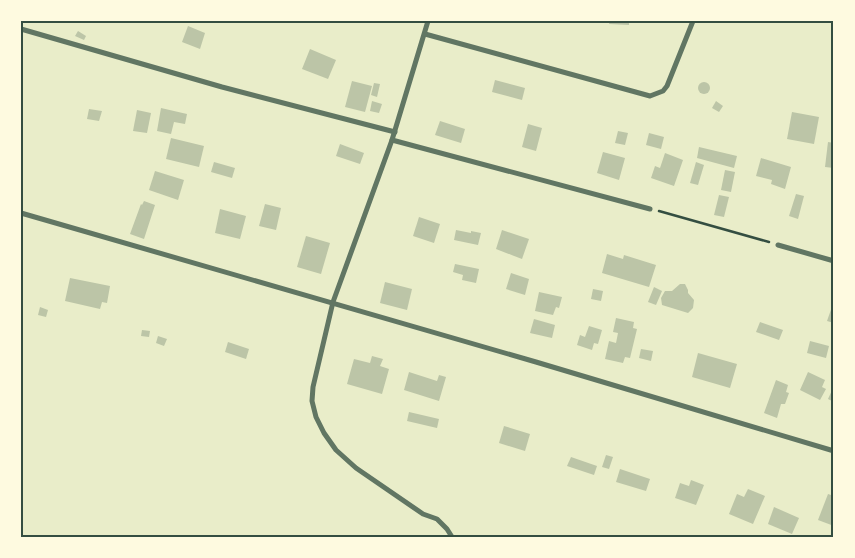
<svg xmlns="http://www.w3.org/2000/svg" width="855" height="558" font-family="'PT Sans',sans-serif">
<rect width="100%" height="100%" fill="#e9edc9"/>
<g fill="#bcc5a7">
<path d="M610,21H629V25L609,24Z"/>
<path d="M188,26L205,33L200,49L182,42Z"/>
<path d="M78,31L86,36L84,40L75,36Z"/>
<path d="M310,49L336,60L328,79L302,69Z"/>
<path d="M495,80L525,88L522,100L492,92Z"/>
<path d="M352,81L372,86L365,112L345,107Z"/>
<circle cx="704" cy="88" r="6"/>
<path d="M374,83L380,84L377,97L371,95Z"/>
<path d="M372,101L382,104L379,113L370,111Z"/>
<path d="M716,101L723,106L719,112L712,108Z"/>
<path d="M161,108L187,114L185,124L174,122L171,134L157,131Z"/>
<path d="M89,109L102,111L99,121L87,119Z"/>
<path d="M137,110L151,113L147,133L133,131Z"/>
<path d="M792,112L819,117L814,144L787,139Z"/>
<path d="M440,121L465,129L461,143L435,135Z"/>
<path d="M528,124L542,128L536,151L522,147Z"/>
<path d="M618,131L628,133L625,145L615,143Z"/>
<path d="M649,133L664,137L661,149L646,145Z"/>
<path d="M171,138L204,146L199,167L166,159Z"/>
<path d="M828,142L834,143V168L825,167Z"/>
<path d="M340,144L364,153L360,164L336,156Z"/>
<path d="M699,147L737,156L734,168L697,158Z"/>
<path d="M603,152L625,158L619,180L597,173Z"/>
<path d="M665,153L683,160L674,186L651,178L655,166L660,168Z"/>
<path d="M761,158L791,167L785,189L771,184L772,180L756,176Z"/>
<path d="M214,162L235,168L232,178L211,172Z"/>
<path d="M696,162L704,165L698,185L690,183Z"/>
<path d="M725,170L735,172L731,192L721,190Z"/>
<path d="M155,171L184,180L178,200L149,190Z"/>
<path d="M796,194L804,196L798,219L789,216Z"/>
<path d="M719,195L729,197L724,217L714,215Z"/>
<path d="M144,201L155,205L144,239L130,234L141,204L142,205Z"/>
<path d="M265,204L281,208L276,230L259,226Z"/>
<path d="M220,209L246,216L240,239L215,233Z"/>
<path d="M419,217L440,224L434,243L413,236Z"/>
<path d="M456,230L471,233V231L481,233L478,245L454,240Z"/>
<path d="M502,230L529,239L522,259L496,249Z"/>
<path d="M306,236L330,243L321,274L297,267Z"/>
<path d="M607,254L623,259L624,255L656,265L649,287L602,273Z"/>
<path d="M455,264L479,269L476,283L462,280L463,275L453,272Z"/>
<path d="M511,273L529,279L525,295L506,289Z"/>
<path d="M70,278L110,286L107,303L102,302L100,309L65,301Z"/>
<path d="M385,282L412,289L407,310L380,303Z"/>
<path d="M680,284H685L688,290V293L694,300L693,308L688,313L662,305L661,298L665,291H672Z"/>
<path d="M654,287L662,291L656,305L648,302Z"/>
<path d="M593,289L603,291L601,301L591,299Z"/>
<path d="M539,292L562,297L559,308L556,307L553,315L535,311Z"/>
<path d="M834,301V323L827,321Z"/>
<path d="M40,307L48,310L46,317L38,315Z"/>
<path d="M616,318L634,322L633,328L637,329L630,358L625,357L623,363L605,359L609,341L616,343L618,333L613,332Z"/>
<path d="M534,319L555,325L552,338L530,333Z"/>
<path d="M760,322L783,330L779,340L756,332Z"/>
<path d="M589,326L602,330L598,344L594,343L592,350L577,345L580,335L585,337Z"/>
<path d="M142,330L150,331L149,337L141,336Z"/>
<path d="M158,336L167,339L164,346L156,343Z"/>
<path d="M810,341L829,346L826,358L807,353Z"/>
<path d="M228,342L249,349L246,359L225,352Z"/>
<path d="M641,349L653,351L651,361L639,358Z"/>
<path d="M698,353L737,364L730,388L692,377Z"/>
<path d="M372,356L383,359L380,366L389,369L382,394L347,384L354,359L370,363Z"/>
<path d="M409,372L437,381L439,375L446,377L439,401L404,390Z"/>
<path d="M808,372L825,380L822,387L826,389L820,400L800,390Z"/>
<path d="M776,380L788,385L786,392L789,393L785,404H781L777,418L764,413Z"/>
<path d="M834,386V402L828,399Z"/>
<path d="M409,412L439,419L437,428L407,421Z"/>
<path d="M504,426L530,434L525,451L499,443Z"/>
<path d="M606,455L613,457L609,469L602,467Z"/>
<path d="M571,457L597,466L594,475L567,466Z"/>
<path d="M620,469L650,479L646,491L616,482Z"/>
<path d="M691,480L704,485L696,505L675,498L680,483L689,486Z"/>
<path d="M748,489L765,496L753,524L729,514L737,494L744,497Z"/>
<path d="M828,494L834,496V526L818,520Z"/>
<path d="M774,507L799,518L792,534L768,524Z"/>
</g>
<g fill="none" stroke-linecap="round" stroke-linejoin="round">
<path stroke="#344e41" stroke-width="2.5" d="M659,211L769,242"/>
<g stroke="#617663" stroke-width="5">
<path d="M428,21L392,140L333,302L313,387L312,401L316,417L324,433L336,450L356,468L423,514L437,519L447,529L452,537"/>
<path d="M21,29L222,87L395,132"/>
<path d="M425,34L650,96L663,91L667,86L693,21"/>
<path d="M392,140L650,209"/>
<path d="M21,213L536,362L834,451"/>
<path d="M778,245L834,261"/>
</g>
</g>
<rect width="855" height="558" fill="none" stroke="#fefae0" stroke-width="45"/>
<rect x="22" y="22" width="810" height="514" fill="none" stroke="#344e41" stroke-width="2"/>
</svg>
